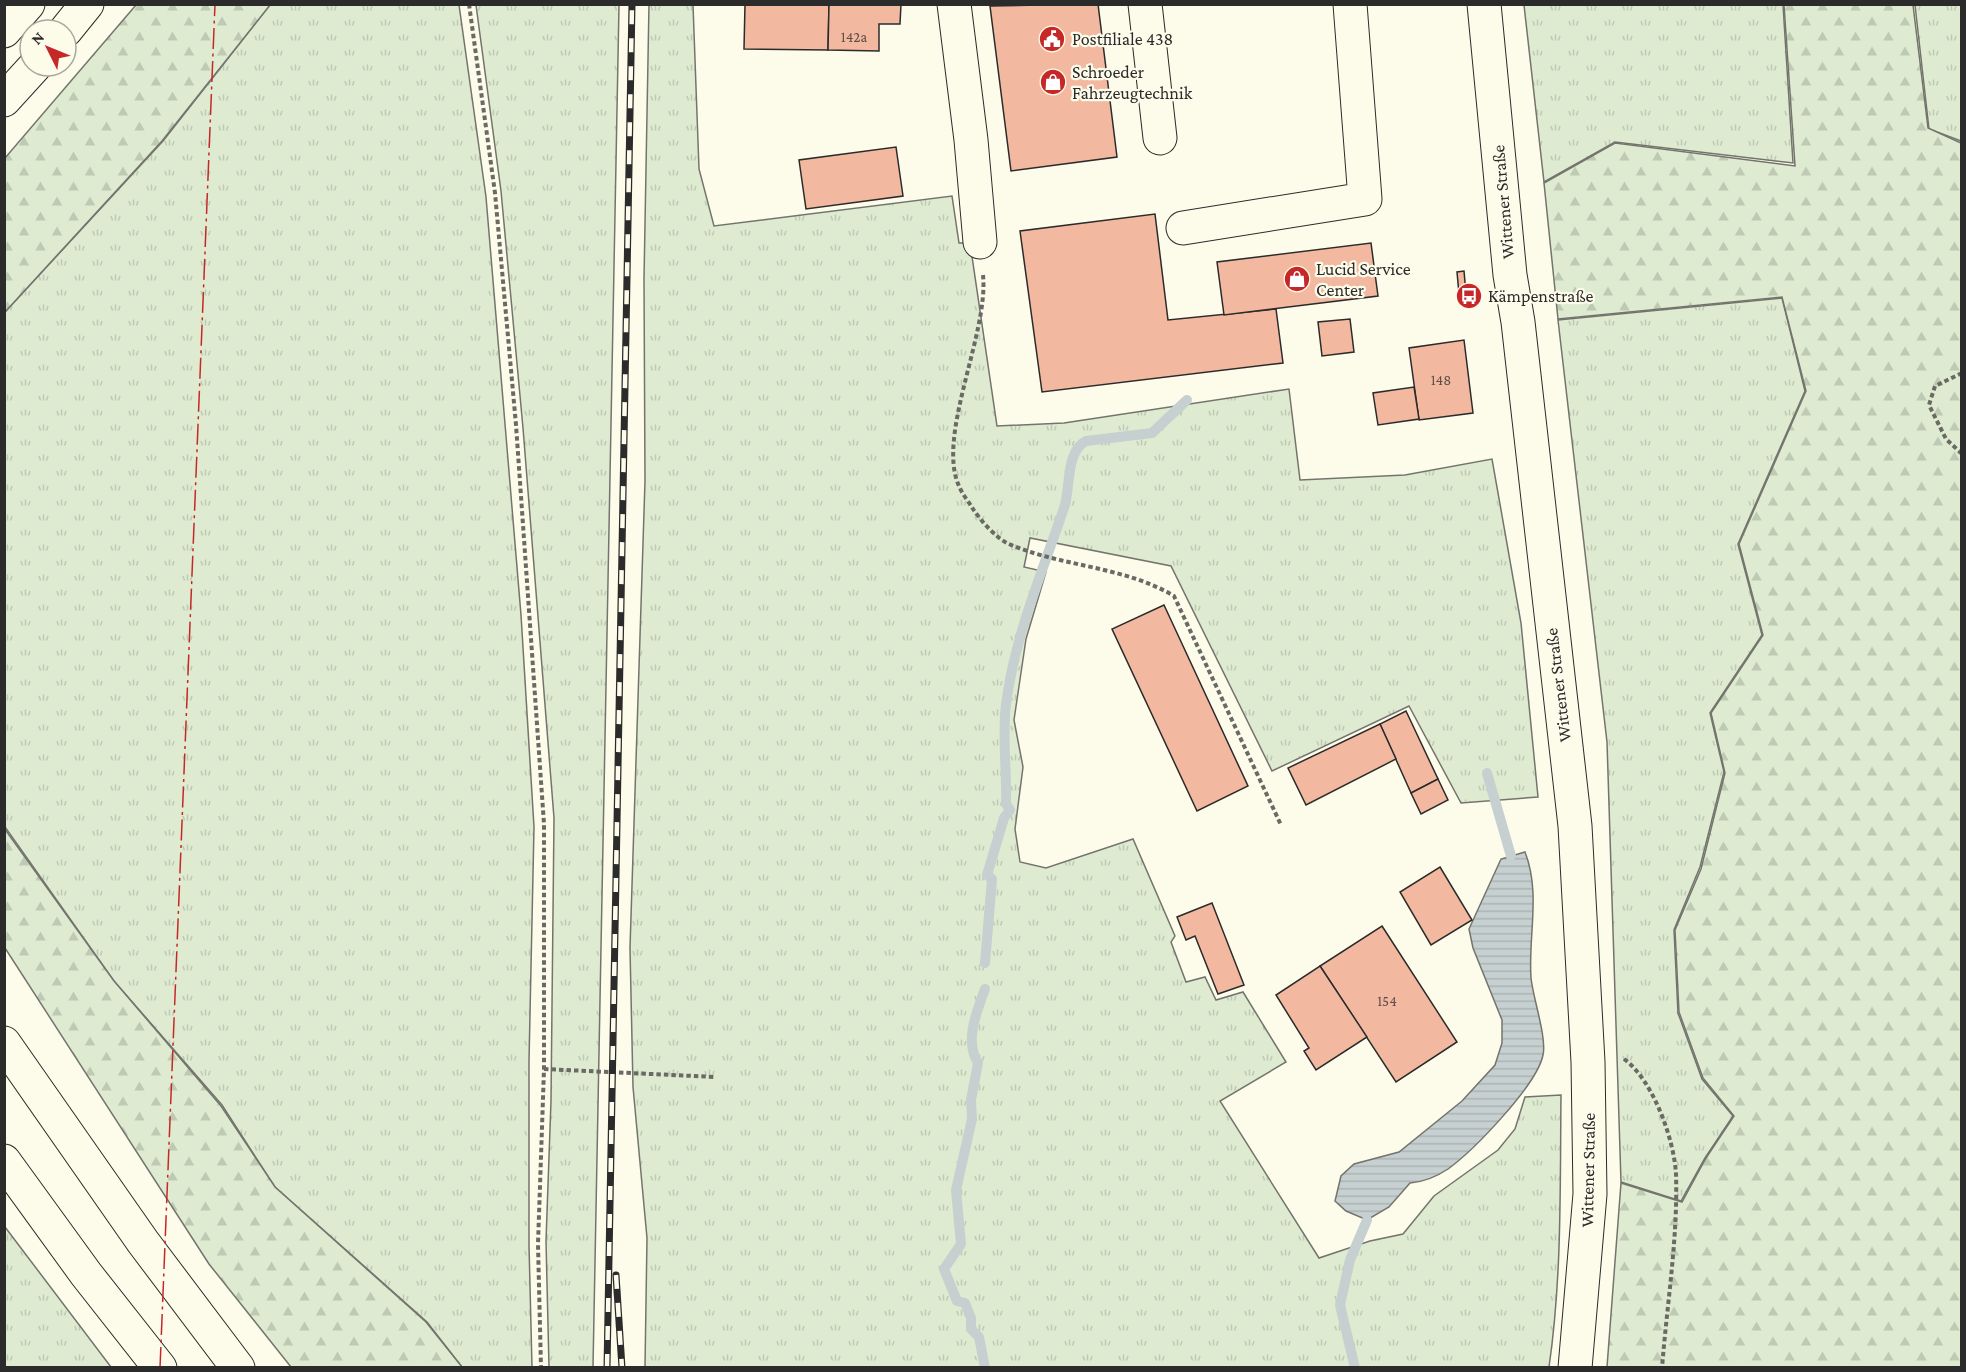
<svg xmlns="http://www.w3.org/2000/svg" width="1966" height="1372" font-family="'Crimson Pro',serif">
<defs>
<pattern id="grass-tufts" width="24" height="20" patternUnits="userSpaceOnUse" patternTransform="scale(1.5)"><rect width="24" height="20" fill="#deebd1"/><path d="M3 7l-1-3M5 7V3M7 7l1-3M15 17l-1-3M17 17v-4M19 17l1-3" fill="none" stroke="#bfcab4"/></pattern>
<pattern id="forest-firs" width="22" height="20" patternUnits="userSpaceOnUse" patternTransform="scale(1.5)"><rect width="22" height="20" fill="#deebd1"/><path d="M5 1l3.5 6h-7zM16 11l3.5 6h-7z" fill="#bfcab4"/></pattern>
<pattern id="water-rules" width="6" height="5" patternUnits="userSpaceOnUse" patternTransform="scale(1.5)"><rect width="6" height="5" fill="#c7d0d0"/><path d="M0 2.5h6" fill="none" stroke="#abb3b3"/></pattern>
</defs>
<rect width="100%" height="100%" fill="#fdfbea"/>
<g fill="url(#grass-tufts)" stroke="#74746e" stroke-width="1.5">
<path d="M649,4L693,5L699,169L714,226L952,196L959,243H970L997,426L1064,423L1289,389L1300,480L1405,475L1492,459L1521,623L1538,797L1461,803L1409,706L1272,771L1171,566L1030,538L1024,567L1046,572L1026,639L1014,720L1023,767L1015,829L1020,862L1046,868L1133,839L1175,936L1171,942L1186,982L1205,977L1216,1000L1243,992L1286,1062L1220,1101L1319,1258L1370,1241L1403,1234L1434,1196L1498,1150L1515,1129L1525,1097L1561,1095C1560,1186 1562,1278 1549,1367H645L647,1238L633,1087L630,948L645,481L644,279Z"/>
<path d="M270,5H459L486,197L521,615L534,827L529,1061V1245L532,1367H462L427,1322L275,1187L222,1105L114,981L5,827V312L163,141Z"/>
<path d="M476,5H619L593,1367H549L546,1241L551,1101L554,818L523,428L501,191Z"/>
<path d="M1524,5H1783L1793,163L1615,142L1544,182Z"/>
<path d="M1915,5H1961V141L1929,129Z"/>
<path d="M1782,298L1805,391L1738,544L1762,635L1710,713L1724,772L1700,867L1674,930L1678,1013L1702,1079L1733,1116L1705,1158L1681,1201L1621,1182L1607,742L1558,320Z"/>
<path d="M5,1227L111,1367H5Z"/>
</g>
<g fill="url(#forest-firs)" stroke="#74746e" stroke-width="1.5">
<path d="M136,5H270L162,141L5,312V158Z"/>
<path d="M1784,5H1913L1928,128L1961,143V1367H1607L1621,1183L1682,1202L1706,1158L1734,1116L1703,1078L1679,1012L1675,930L1701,869L1725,773L1711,713L1763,635L1739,544L1806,391L1782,297L1558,319L1544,183L1615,143L1795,166Z"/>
<path d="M4,828L114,981L221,1106L275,1187L426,1322L462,1367H291L209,1264L5,948Z"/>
</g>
<path fill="url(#water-rules)" stroke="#74746e" stroke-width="1.5" d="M1525,852C1541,893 1528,936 1531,978C1533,998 1547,1038 1543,1055C1537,1085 1474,1150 1448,1169C1436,1177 1424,1182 1410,1183L1389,1207L1367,1220L1346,1211L1335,1201L1341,1176L1354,1164L1399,1152L1462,1101L1495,1065L1502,1043V1020L1473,948L1469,929L1501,859Z"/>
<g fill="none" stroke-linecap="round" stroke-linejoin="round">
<g stroke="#c7d0d0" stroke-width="10">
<path d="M1487,773L1511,856"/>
<path d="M985,963L992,879L987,875L1004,818L1010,810L1006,804C1007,770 1002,737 1006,704C1015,635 1042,573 1064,508C1071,488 1065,452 1086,441L1152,433L1187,400"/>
<path d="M985,1368L979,1337L971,1329V1318L965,1303L957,1301L944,1269L961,1244L956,1190L972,1119L971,1100L978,1063C964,1041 977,1011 985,989"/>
<path d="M1355,1368L1340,1305L1350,1260L1367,1220"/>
</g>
</g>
<g fill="#f2b8a0" stroke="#2b2b2b" stroke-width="1.5">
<path d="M745,4H829L828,50L744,49Z"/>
<path d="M829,4H901L900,24H879V51L828,50Z"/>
<path d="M1098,4L1117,157L1011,171L990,6Z"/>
<path d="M896,147L903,196L806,209L799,160Z"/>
<path d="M1155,214L1168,320L1276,309L1283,363L1042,392L1020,231Z"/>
<path d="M1371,243L1378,296L1224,315L1217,262Z"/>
<path d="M1464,271L1466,293L1459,294L1457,272Z"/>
<path d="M1350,319L1354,352L1322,356L1318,322Z"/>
<path d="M1464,340L1473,413L1419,420L1409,348Z"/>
<path d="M1414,387L1419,419L1378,425L1373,393Z"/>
<path d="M1164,605L1248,786L1197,811L1112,629Z"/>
<path d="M1406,711L1438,779L1411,793L1380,724Z"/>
<path d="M1380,724L1396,759L1306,805L1288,768Z"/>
<path d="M1438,779L1448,800L1421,814L1411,793Z"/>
<path d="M1440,867L1472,920L1431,945L1400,892Z"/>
<path d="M1212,903L1244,985L1218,994L1195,936L1186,940L1177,917Z"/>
<path d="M1382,926L1457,1042L1396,1082L1320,966Z"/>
<path d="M1320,966L1367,1037L1316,1070L1304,1051L1309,1048L1276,995Z"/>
</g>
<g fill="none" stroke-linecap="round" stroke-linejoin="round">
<g stroke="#2b2b2b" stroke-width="35">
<g id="minor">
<path d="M954,4L971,140L980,242"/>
<path d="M1145,4L1160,138"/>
<path d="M1183,228L1365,199L1350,4"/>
</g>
</g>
<g stroke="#2b2b2b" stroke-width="35">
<path id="major" d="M1484,4L1510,275L1518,322L1575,826L1588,1062L1590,1194L1575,1368"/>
</g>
<g stroke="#2b2b2b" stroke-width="35">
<g id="highway">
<path d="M66,30L87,4"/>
<path d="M4,31L28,4"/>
<path d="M4,100L35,66"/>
<path d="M4,1043L143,1242L238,1368"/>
<path d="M4,1161L86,1274L160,1368"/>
</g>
</g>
<g stroke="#6a6964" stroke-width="4" stroke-dasharray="4.5 3" stroke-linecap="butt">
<path d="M469,4L495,193L516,425L544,824V1069L538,1244L541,1368"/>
<path d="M983,275C989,333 936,436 959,486C962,494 969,502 973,509C981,521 996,538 1009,544C1062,567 1124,566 1174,596L1281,825"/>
<path d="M1962,373L1935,386L1929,405L1946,439L1962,454"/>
<path d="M1624,1059C1653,1080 1674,1139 1676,1174C1678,1238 1667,1304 1662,1368"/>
<path d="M544,1069L715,1077"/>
</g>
<use href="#minor" stroke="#fdfbea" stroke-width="33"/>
<use href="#major" stroke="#fdfbea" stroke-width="33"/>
<use href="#highway" stroke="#fdfbea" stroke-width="33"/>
<g stroke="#2b2b2b" stroke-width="7">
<g id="rail">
<path d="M616,1275L622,1368"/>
<path d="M607,1368L632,4"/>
</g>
</g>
<use href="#rail" stroke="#fdfbea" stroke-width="4.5" stroke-dasharray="14" stroke-linecap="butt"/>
<path stroke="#c62828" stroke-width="1.5" stroke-dasharray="21 4.5 3 4.5" stroke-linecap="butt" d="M160,1368L215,4"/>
</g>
<defs>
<g id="civic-disc" transform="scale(1.35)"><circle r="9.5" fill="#c62828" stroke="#fdfbea"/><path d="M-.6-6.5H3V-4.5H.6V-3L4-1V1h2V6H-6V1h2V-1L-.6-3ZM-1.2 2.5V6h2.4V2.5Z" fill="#fff"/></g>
<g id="shop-disc" transform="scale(1.35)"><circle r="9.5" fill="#c62828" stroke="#fdfbea"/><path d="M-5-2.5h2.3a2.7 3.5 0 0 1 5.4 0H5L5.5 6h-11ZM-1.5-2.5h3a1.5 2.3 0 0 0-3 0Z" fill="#fff"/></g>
<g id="bus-disc" transform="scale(1.35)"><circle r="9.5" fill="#c62828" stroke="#fdfbea"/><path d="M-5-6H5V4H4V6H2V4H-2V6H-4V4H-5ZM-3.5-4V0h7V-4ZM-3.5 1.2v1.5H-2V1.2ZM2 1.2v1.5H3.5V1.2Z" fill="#fff"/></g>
</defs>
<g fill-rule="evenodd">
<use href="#civic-disc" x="1052" y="39"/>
<use href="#shop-disc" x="1053" y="82"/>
<use href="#shop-disc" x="1297" y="279"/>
<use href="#bus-disc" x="1469" y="296"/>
</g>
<g text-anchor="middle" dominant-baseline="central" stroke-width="4.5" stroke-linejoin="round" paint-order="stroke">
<g font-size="15" fill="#5d4e48">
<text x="854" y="37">142a</text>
<text x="1441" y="380">148</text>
<text x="1387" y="1001">154</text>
</g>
<g font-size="18" fill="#2b2b2b" stroke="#fdfbea" text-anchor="start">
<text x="1072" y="39">Postfiliale 438</text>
<text x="1072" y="72">Schroeder<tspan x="1072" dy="21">Fahrzeugtechnik</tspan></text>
<text x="1316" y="269">Lucid Service<tspan x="1316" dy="21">Center</tspan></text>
<text x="1488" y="296">Kämpenstraße</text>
</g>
<g font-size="18" fill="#2b2b2b" stroke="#fdfbea">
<text transform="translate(1503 202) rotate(-95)">Wittener Straße</text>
<text transform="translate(1558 685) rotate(-97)">Wittener Straße</text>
<text transform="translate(1588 1170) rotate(-89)">Wittener Straße</text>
</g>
</g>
<rect width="1966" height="1372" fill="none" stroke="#2b2b2b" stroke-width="12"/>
<g transform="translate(48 48) rotate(313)"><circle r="28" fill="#fdfbea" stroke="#a9a89e" stroke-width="1.5"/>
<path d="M0-4.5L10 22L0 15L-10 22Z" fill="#c62828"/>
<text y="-9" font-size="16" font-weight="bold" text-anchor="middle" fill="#2b2b2b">N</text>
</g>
</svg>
